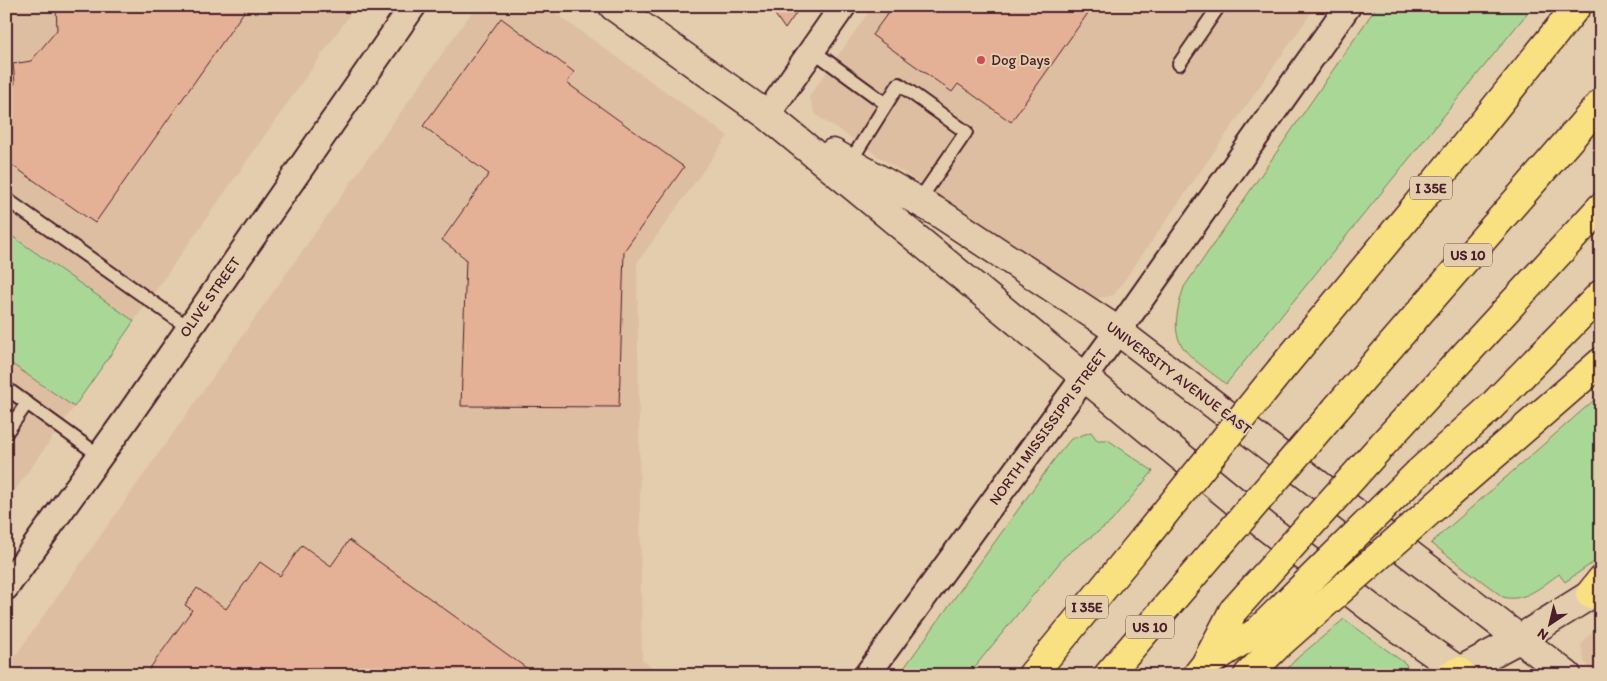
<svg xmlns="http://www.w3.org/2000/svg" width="1607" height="681" font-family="Itim,sans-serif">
<rect width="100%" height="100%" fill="#e3cdad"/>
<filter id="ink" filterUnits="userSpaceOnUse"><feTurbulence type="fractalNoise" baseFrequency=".02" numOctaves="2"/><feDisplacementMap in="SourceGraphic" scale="10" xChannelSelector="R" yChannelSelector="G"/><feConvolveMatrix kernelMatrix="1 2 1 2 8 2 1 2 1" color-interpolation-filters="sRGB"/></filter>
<g filter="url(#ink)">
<g fill="#ddbea1">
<path d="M6,6H356L134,321L6,232Z"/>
<path d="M476,6H545L728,136L637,263L642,660L661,675H6V669Z"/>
<path d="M873,6H1316L1114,295L1095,299L816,115L809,97Z"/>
<path d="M6,360L74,407L6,503Z"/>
<path d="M1601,621V675H1596L1585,663L1581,645Z"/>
</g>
<g fill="#a9d796" stroke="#7a7b60">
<path d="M1377,6H1533L1226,384C1182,350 1165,346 1184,287Z"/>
<path d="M6,232L134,321L74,407L6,360Z"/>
<path d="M1601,394V557L1565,582L1559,574C1542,586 1524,603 1503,597L1431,543Z"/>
<path d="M1091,432L1097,440H1108L1153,471L1111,522L1065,556L968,675H899L1056,457L1071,439Z"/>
<path d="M1344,619L1406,664L1409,673L1405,675H1282L1295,660Z"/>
</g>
<g fill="#e4b197" stroke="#4a1f2b">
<path d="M56,6H248L95,223L6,161V96L15,83L13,64L31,61L57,30Z"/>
<path d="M769,6H801L785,29Z"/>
<path d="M893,6H1093L1011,122L958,84L952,92L872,35Z"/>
<path d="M501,18L574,72L567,83L684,167L624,251L619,407L461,406L466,259L442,240L489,174L423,126Z"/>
<path d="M349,540L536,675H145L192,610L185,605L197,588L226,609L260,562L280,576L302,545L331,566Z"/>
</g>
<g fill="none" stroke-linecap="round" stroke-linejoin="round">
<g stroke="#4a1f2b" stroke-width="16">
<g id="service">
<path d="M812,50L886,104"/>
<path d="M1179,64L1219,6"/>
<path d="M850,162L899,84L966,132L918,202"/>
<path d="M6,199L189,328"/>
<path d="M6,388L100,456"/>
<path d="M6,433L27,403"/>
</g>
</g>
<g stroke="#4a1f2b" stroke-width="29">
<g id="minor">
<path d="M767,115L843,6"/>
<path d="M6,587L127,418L413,6"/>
<path d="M867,675L1131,313L1348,6"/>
</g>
</g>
<g stroke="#4a1f2b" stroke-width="31">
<g id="secondary">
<path d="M613,6L767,115L1265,526L1393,625L1465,675"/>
<path d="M833,153L939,213L1118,331L1567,675"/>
<path d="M1459,671L1519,639L1601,588"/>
</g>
</g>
<g stroke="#4a1f2b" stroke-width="31">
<g id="motorway">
<path d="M1282,368L1412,211L1577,6"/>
<path d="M1336,409L1601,103"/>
<path d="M1382,445L1601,207"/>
<path d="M1419,472L1490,408L1601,294"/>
<path d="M1448,495L1601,362"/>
<path d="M1590,594L1601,580"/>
<path d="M1206,664L1258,631"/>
<path d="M1032,675L1143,540"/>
<path d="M1108,675L1191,578"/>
<path d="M1197,675L1205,665L1233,611"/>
<path d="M1248,675L1277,646"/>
<path d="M1450,675L1459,671"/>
</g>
</g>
<use href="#service" stroke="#e3cdad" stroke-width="12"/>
<use href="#minor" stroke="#e3cdad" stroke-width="25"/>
<use href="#secondary" stroke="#e3cdad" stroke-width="28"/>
<use href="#motorway" stroke="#f9e181" stroke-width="28"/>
<g stroke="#4a1f2b" stroke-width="31" stroke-linecap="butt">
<g id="motorway-bridge">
<path d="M1143,540L1282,368"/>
<path d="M1191,578L1336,409"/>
<path d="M1233,611L1382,445"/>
<path d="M1258,631L1419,472"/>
<path d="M1277,646L1448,495"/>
</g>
</g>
<use href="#motorway-bridge" stroke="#f9e181" stroke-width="28"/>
</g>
</g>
<circle fill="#d1495b" stroke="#e3cdad" stroke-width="2" cx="981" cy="60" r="5"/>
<g text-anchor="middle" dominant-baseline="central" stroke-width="4" stroke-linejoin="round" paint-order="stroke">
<g fill="#e3cdad" stroke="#785352" stroke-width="1">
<rect x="1410" y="176.5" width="42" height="23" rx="4"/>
<rect x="1444" y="243.5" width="48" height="23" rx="4"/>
<rect x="1066" y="595.5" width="42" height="23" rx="4"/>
<rect x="1126" y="615.5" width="48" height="23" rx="4"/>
</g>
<g font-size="14" font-weight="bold" fill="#4a1f2b">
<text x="1431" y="188">I 35E</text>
<text x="1468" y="255">US 10</text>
<text x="1087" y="607">I 35E</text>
<text x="1150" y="627">US 10</text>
</g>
<g font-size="15" fill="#4a1f2b" stroke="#e3cdad" text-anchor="start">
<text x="991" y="60">Dog Days</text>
</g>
<g font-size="15" fill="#4a1f2b" stroke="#e3cdad">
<text transform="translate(210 297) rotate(-55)">OLIVE STREET</text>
<text transform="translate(1179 378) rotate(37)">UNIVERSITY AVENUE EAST</text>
<text transform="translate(1048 427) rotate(-54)">NORTH MISSISSIPPI STREET</text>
</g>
</g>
<rect width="1607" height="681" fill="none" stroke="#e3cdad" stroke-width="25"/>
<rect x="12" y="12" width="1582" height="656" fill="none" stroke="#4a1f2b" stroke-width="2" filter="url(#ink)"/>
<g transform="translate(1550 624) rotate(215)" stroke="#e3cdad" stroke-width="4" paint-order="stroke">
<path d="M0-4L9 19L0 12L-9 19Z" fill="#4a1f2b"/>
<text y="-8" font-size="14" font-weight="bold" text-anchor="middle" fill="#4a1f2b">N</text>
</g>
</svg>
